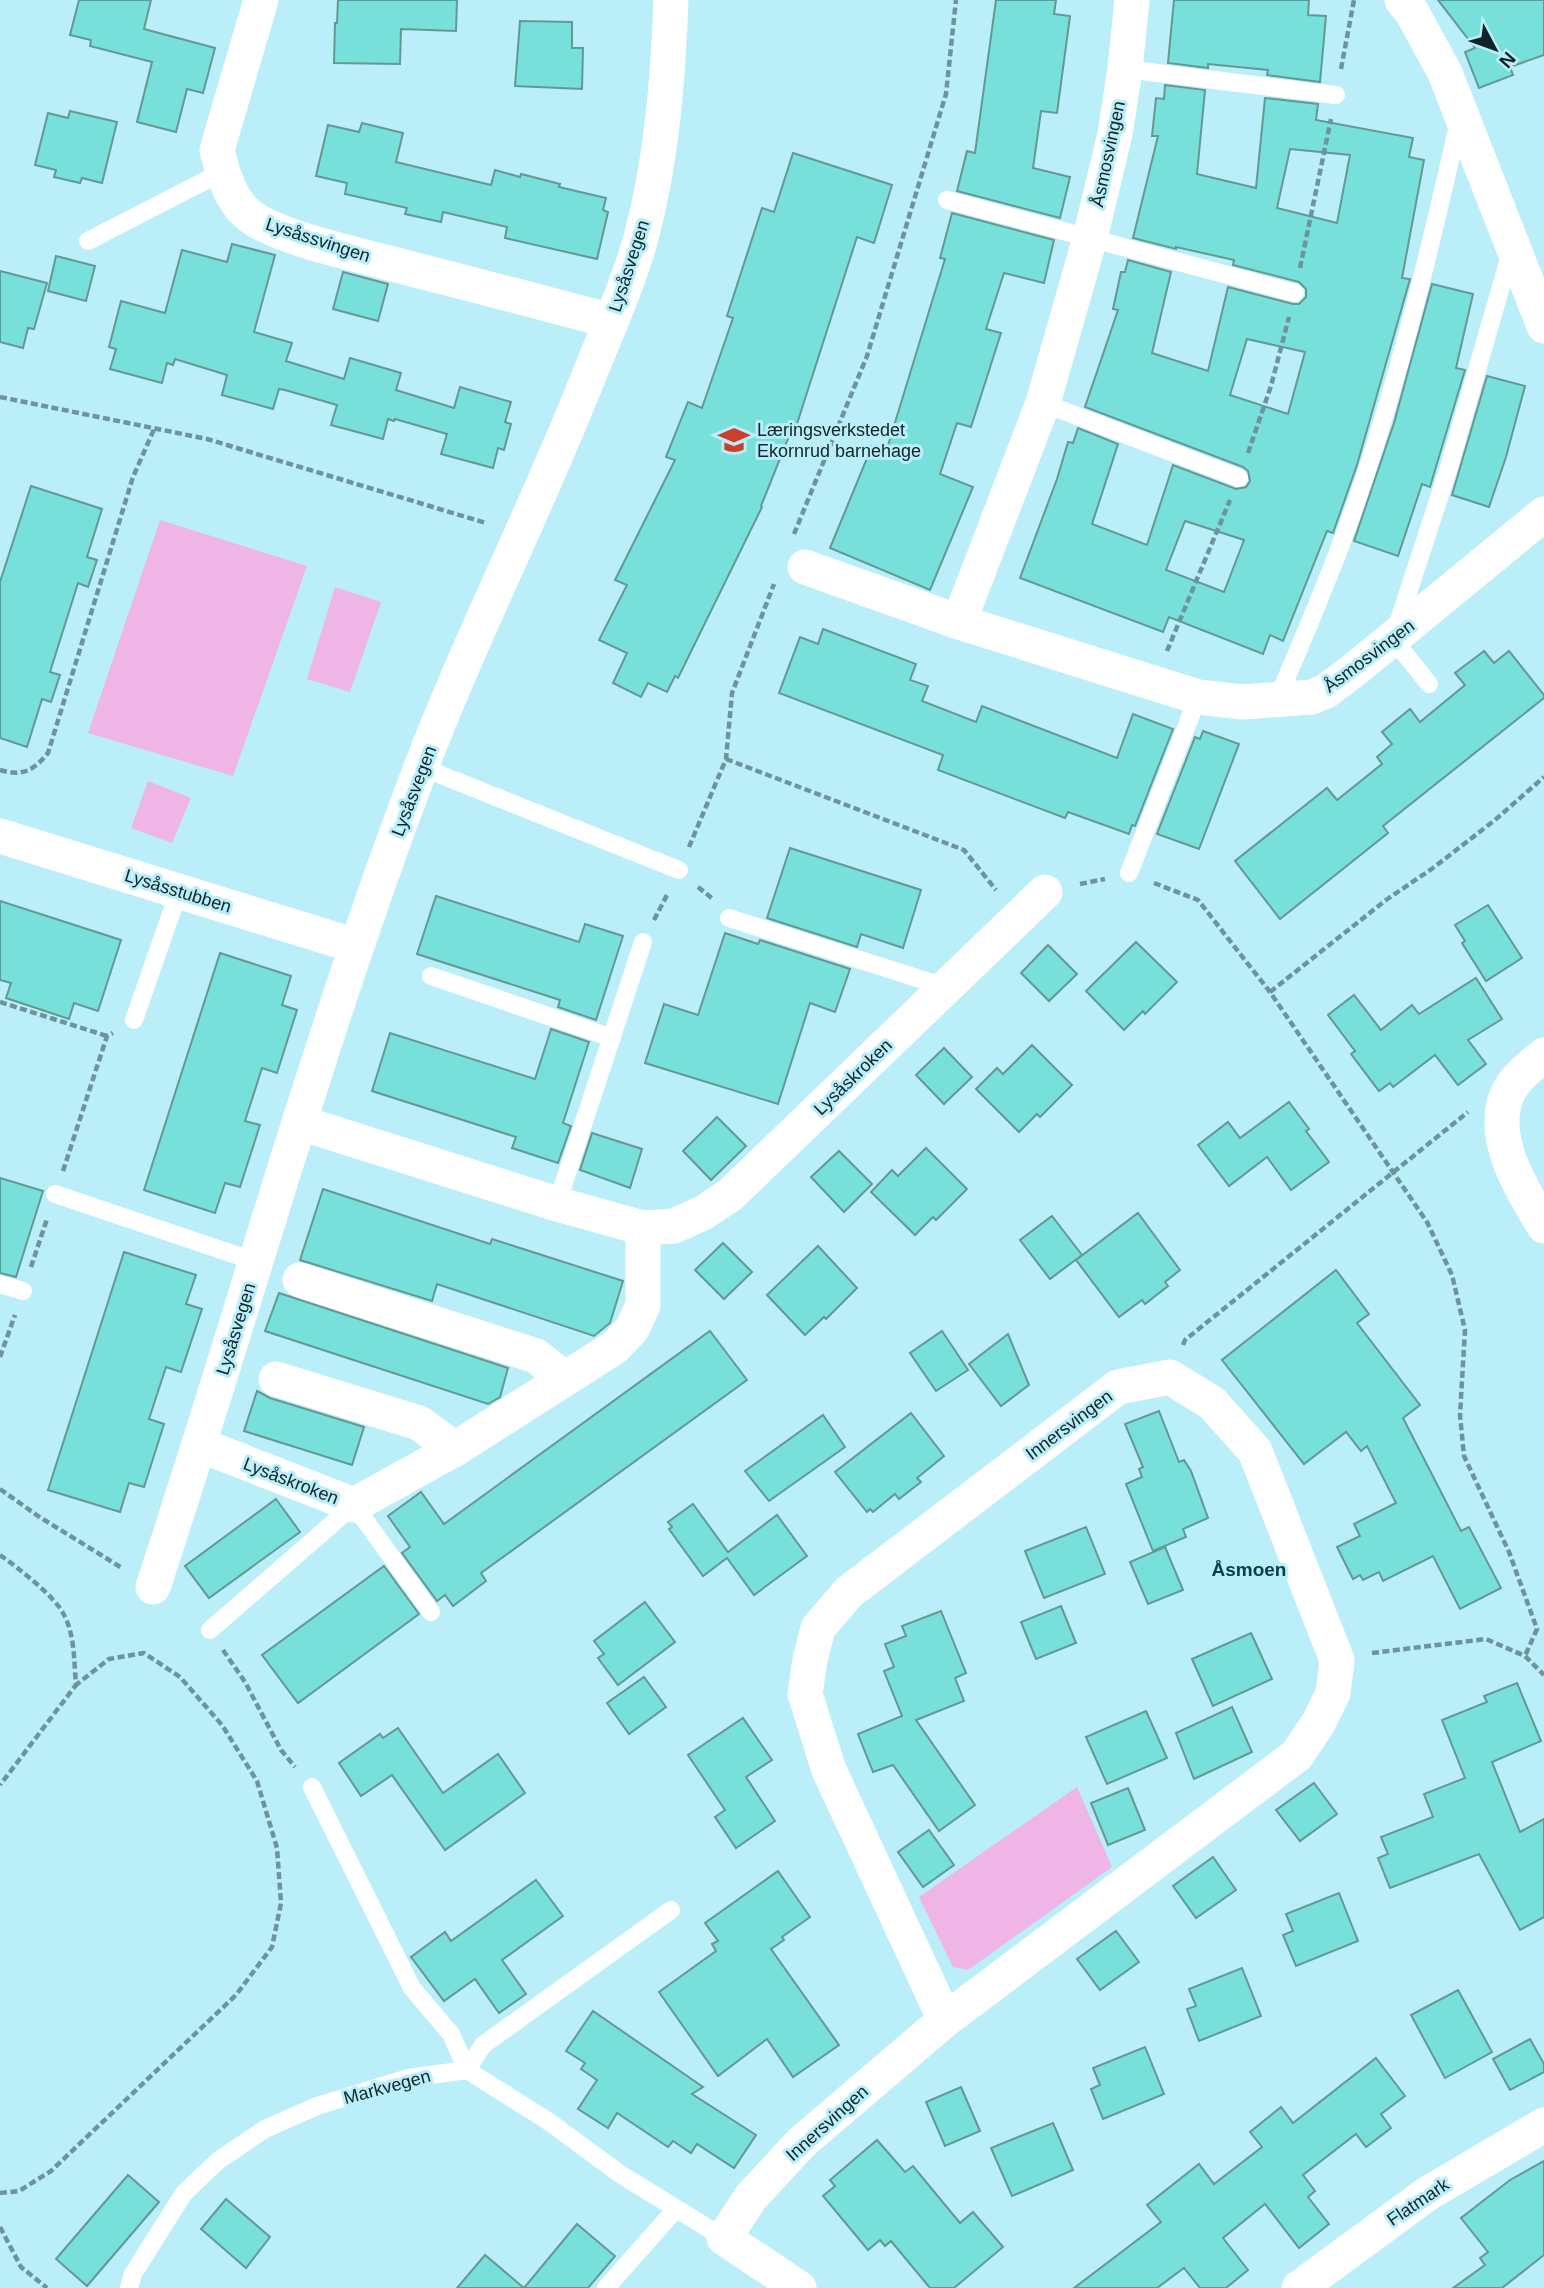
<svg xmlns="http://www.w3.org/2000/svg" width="1544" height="2288" font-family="Helvetica,sans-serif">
<rect width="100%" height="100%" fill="#baeef9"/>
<g fill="#eeb5e6">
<path d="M160,520L307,566L233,776L88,733Z"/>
<path d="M335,587L381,602L350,692L307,679Z"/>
<path d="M148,781L191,798L172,843L131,828Z"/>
<path d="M1077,1787L1112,1867L968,1970L953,1967L919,1897Z"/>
</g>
<g fill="#77e0db" stroke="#649894" stroke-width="2" fill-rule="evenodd">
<path d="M79,0H151L144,29L215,48L203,93L187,89L176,132L137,122L152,62L90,46L91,40L70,35Z"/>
<path d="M338,0H457L456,31L401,29L400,64L334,63L335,23H337Z"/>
<path d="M996,0H1056L1054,14L1070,16L1057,113L1041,111L1033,168L1070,177L1060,218L957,191L967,151L975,153Z"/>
<path d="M1174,0H1309L1308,15L1326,16L1320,82L1267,75L1268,70L1208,64V68L1168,63Z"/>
<path d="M1438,0H1544V55L1510,67L1513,75L1479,88L1465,52L1475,48Z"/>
<path d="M520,21L572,22V48H583L582,89L515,86Z"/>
<path d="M1165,85L1205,90L1197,174L1201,175L1256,188L1265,98L1318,104L1316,120L1413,138L1409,157L1424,160L1402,278L1410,279L1357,465L1333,533L1327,531L1283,641L1270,635L1263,654L1169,617L1163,632L1020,578L1057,479L1068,442L1073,443L1078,428L1118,444L1092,524L1147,545L1173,465L1236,489L1246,487L1250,481L1248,471L1243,467L1085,407L1118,310L1113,309L1121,272H1125L1128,260L1171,272L1152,353L1208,371L1228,287L1293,304H1299L1306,297V289L1299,282L1233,265L1234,260L1176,247V249L1133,238L1158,136H1152L1156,98L1164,99ZM1290,149L1350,155L1337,223L1277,208ZM1247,339L1305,352L1288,414L1230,395ZM1185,521L1244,540L1224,592L1166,570Z"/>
<path d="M70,111L117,122L102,183L82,178L80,183L54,177L56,170L35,165L48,113L68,118Z"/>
<path d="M362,123L403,133L396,162L491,185L495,170L520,177L521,174L560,184L559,187L606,198L603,210L608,212L597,259L505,238L507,227L443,212L441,222L405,214L407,208L345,194L347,183L316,176L328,125L359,132Z"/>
<path d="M793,153L892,185L874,243L857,237L795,430L792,429L761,506L762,507L678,678L675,676L667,692L648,683L641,697L613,683L627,653L599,640L627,585L615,580L675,460L666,457L688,402L702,408L733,318L727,316L762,208L774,212Z"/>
<path d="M952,213L1054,240L1044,283L1004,273L986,329L1001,333L971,427L957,423L940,474L973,487L930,590L830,548L872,446L886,452L945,259L940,258Z"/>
<path d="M232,244L275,255L254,332L292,343L286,361L344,379L350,358L401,373L396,390L454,408L460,387L511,402L505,422L511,424L504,450L498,448L493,468L441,454L447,434L395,419L394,421L388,419L383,439L331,425L337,405L285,390L279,389L273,409L222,395L227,375L175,359L173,365L167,363L162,383L110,369L116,349L109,347L121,301L165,313L182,250L227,262Z"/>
<path d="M56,256L95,266L86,301L48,291Z"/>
<path d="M0,271L47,283L34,329L28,328L23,348L0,342Z"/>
<path d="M343,272L388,284L378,321L333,309Z"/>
<path d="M1432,284L1473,294L1456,368L1465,370L1430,487L1422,484L1398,556L1354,541L1394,423Z"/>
<path d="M1487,376L1525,386L1506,457L1489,507L1452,495Z"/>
<path d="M31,486L102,509L87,557L97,560L88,587L78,583L50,672L60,675L51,702L42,699L27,747L0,738V582Z"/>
<path d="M823,629L916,664L910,680L928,686L922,701L976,722L982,706L1117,758L1133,714L1173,729L1135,826L1132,825L1129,834L1068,812L1065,818L938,770L943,755L779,693L800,637L818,644Z"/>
<path d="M1484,651L1494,663L1509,651L1544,695V698L1383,826L1388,833L1280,919L1235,861L1327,788L1337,800L1382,764L1377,757L1392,744L1382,732L1410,709L1420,722L1465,685L1455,673Z"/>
<path d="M1203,731L1239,744L1199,849L1157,834L1195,737L1200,739Z"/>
<path d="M790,848L921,890L903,948L861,934L857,947L767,918Z"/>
<path d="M436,896L579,942L585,924L623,936L596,1020L558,1007L560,1000L417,954Z"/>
<path d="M0,901L121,940L98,1011L74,1003L69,1019L6,998L11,983L0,980Z"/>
<path d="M1488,905L1522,958L1486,981L1462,943L1465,941L1455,925Z"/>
<path d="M725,933L758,944L760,940L850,969L835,1012L810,1003L778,1104L645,1063L664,1004L698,1015Z"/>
<path d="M1136,942L1177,982L1145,1014L1143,1011L1124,1030L1086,991Z"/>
<path d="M1048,945L1077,974L1049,1001L1021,973Z"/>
<path d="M220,953L291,976L282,1005L297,1010L277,1073L262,1068L245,1121L260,1125L240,1187L225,1183L215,1213L144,1190Z"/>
<path d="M1476,978L1502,1019L1468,1040L1486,1064L1458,1085L1435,1055L1393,1087L1390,1083L1379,1091L1351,1054L1355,1051L1328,1015L1354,995L1381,1030L1412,1005L1419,1014Z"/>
<path d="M551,1029L589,1042L563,1123L571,1126L558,1163L512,1148L516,1137L372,1091L390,1033L535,1079Z"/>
<path d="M1032,1045L1072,1085L1040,1117L1037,1114L1019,1132L976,1089L997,1068L1003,1074Z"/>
<path d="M944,1048L972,1077L944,1104L916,1075Z"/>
<path d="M1289,1102L1309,1129L1306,1131L1329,1162L1291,1190L1267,1157L1229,1186L1198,1145L1228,1122L1240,1138Z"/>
<path d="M717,1117L746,1146L711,1180L683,1151Z"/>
<path d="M592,1133L642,1149L630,1188L580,1170Z"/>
<path d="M926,1148L967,1189L936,1220L933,1217L915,1235L871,1192L892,1170L898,1176Z"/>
<path d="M839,1151L872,1184L844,1212L811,1177Z"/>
<path d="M0,1178L43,1191L16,1277L0,1273Z"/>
<path d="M323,1189L490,1244L492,1239L623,1281L610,1323L594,1336L437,1284L432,1301L300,1260Z"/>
<path d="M1138,1213L1180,1270L1165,1282L1168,1286L1145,1304L1142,1300L1119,1317L1076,1260Z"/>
<path d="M1052,1216L1082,1255L1050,1279L1020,1240Z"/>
<path d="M723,1243L752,1272L724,1299L695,1270Z"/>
<path d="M818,1246L857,1288L826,1319L824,1317L805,1335L767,1295Z"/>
<path d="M124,1252L196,1275L186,1304L202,1309L181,1372L166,1367L149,1419L164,1424L144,1487L129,1483L120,1512L48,1490Z"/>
<path d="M1336,1270L1369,1314L1357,1323L1420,1405L1403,1418L1461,1531L1469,1527L1501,1588L1460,1609L1433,1556L1383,1581L1379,1572L1363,1580L1360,1575L1353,1579L1337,1547L1360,1536L1354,1524L1396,1503L1367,1446L1361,1451L1346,1432L1304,1464L1222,1360Z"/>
<path d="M279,1293L508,1368L500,1397L488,1404L265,1331Z"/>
<path d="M710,1331L747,1380L481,1573L486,1581L453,1606L445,1595L437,1601L402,1553L410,1547L388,1516L421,1492L444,1524Z"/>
<path d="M942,1331L968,1370L936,1391L910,1353Z"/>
<path d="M1008,1334L1029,1385L1001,1406L969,1364Z"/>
<path d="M257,1391L270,1398L364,1427L352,1465L244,1431Z"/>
<path d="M1159,1411L1179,1462L1184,1460L1191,1471L1208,1518L1183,1529L1186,1537L1153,1551L1126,1484L1142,1477L1139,1469L1143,1467L1125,1424Z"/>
<path d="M911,1413L944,1456L917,1478L921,1482L899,1499L895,1494L873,1512L870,1509L867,1512L835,1472Z"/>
<path d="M823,1415L845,1447L769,1501L745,1471Z"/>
<path d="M276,1499L300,1532L209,1598L185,1566Z"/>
<path d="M693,1504L728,1552L777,1515L807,1556L754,1595L727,1558L703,1576L669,1529L672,1527L668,1522Z"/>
<path d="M1086,1527L1105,1574L1044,1598L1025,1551Z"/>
<path d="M1165,1547L1183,1590L1148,1604L1130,1562Z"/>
<path d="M384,1566L419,1614L298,1703L262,1655Z"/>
<path d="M645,1602L675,1642L618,1685L598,1658L604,1654L594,1641Z"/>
<path d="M1061,1606L1076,1643L1036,1659L1021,1622Z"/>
<path d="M941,1611L966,1673L955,1678L964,1701L916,1720L975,1805L939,1831L893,1765L873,1772L858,1734L902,1716L884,1671L894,1667L885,1644L906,1636L902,1626Z"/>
<path d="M1251,1633L1272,1679L1213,1706L1192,1659Z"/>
<path d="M644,1677L666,1707L629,1734L607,1703Z"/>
<path d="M1517,1683L1541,1741L1492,1762L1520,1832L1544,1819V1917L1520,1930L1479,1854L1390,1888L1378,1858L1388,1854L1381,1837L1433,1817L1424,1794L1465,1778L1442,1720L1487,1702L1484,1696Z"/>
<path d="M1232,1707L1252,1752L1194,1779L1176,1733Z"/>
<path d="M1146,1711L1167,1758L1107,1784L1086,1737Z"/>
<path d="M743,1718L772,1760L746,1777L775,1821L736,1848L715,1817L725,1810L688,1755Z"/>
<path d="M398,1728L443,1793L498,1754L525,1793L445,1850L392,1775L361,1796L339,1763L380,1734L383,1738Z"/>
<path d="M1314,1783L1337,1814L1300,1841L1276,1810Z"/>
<path d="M1128,1788L1145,1830L1108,1845L1091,1803Z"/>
<path d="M929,1830L954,1865L923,1887L898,1852Z"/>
<path d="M1213,1857L1236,1890L1196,1918L1173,1886Z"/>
<path d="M778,1871L810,1917L782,1937L784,1940L771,1949L839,2045L793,2077L767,2039L718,2076L659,1992L716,1951L712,1944L718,1941L705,1923Z"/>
<path d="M536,1880L563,1916L502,1960L526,1994L499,2013L475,1979L444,2001L411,1957L445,1932L451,1941Z"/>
<path d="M1339,1893L1358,1941L1296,1966L1283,1935L1293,1931L1286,1914Z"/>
<path d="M1116,1931L1139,1962L1100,1990L1077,1959Z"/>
<path d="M1242,1968L1261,2016L1199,2041L1187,2009L1196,2006L1189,1989Z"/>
<path d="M1458,1990L1492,2052L1445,2078L1411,2015Z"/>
<path d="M593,2011L703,2087L692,2094L756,2135L734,2168L697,2144L691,2153L673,2141L668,2147L617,2113L608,2128L578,2109L597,2080L581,2069L585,2063L566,2051Z"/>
<path d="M1530,2039L1544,2064V2072L1510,2090L1493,2059Z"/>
<path d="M1145,2047L1164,2094L1103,2119L1091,2089L1100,2085L1093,2068Z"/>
<path d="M1376,2058L1405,2096L1381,2114L1391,2128L1366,2147L1356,2134L1303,2175L1315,2191L1308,2197L1329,2224L1299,2248L1265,2204L1223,2238L1248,2270L1226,2288H1200L1184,2268L1157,2288H1074L1161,2222L1147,2205L1199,2164L1214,2184L1262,2147L1250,2132L1281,2107L1293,2123Z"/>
<path d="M961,2087L980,2131L945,2146L926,2102Z"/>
<path d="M1053,2123L1073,2170L1012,2196L991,2148Z"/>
<path d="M877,2140L905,2172L913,2166L960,2223L973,2212L1003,2247L954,2288H930L891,2241L885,2246L880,2240L868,2250L823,2196L835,2186L830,2180Z"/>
<path d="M1544,2161V2255L1502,2288H1453L1485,2265L1480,2258L1488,2252L1461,2218L1510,2180Z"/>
<path d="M128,2175L159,2202L87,2286L56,2259Z"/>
<path d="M226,2199L270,2237L246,2268L201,2229Z"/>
<path d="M577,2224L615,2256L588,2288H457L485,2255L524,2288Z"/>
</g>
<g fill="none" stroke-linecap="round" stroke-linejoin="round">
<g stroke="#6d939b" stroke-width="4.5" stroke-dasharray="7 3.5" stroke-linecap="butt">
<path d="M1341,69L1354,0"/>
<path d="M1300,268L1331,119"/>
<path d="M0,397L207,439L486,523"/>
<path d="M1248,453L1271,386L1289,317"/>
<path d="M794,534L867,356L946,94L956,0"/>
<path d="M1167,651L1230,500"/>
<path d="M726,759L964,850L996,890"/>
<path d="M0,770C23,777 34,770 48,753L133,477L155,427"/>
<path d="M689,847L726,759L732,693L774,584"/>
<path d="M1154,883L1198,900L1270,992L1427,1222L1452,1275L1465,1330L1460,1415L1464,1456L1509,1552L1537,1629L1525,1656"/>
<path d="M1080,884L1105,879"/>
<path d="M698,887L713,899"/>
<path d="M654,920L668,893"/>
<path d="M1270,992L1386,900L1433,868L1495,820L1544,777"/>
<path d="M0,1002L107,1036"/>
<path d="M63,1171L107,1036L113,1033"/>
<path d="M31,1267L47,1219"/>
<path d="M1183,1345L1185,1340L1468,1112"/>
<path d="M0,1357L15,1315"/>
<path d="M0,1489L38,1516L122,1568"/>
<path d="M0,1555C17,1567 56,1597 64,1615C75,1635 74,1663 76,1685L0,1785"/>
<path d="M223,1650L245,1682L281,1750L295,1767"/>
<path d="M1372,1653L1486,1639L1525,1656L1544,1675"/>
<path d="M0,2193L19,2191L51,2171L236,1995L272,1947L281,1903L277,1848L257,1781L222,1725L180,1677L144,1653L109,1659L76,1685"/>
<path d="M0,2227L21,2267L47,2288"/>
</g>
<g stroke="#fff" stroke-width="18">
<path d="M1125,69L1336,95"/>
<path d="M947,200L1295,293"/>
<path d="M88,241L222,172"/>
<path d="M1043,403L1239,478"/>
<path d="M1429,684L1393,639L1449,467L1511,252"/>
<path d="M1277,700C1303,639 1329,579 1351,517C1397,388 1429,254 1459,121"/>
<path d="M421,767L679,870"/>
<path d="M1129,873L1198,697"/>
<path d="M729,918L945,987"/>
<path d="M431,976L612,1038"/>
<path d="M134,1020L179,891"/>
<path d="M55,1194L257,1262"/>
<path d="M557,1204L643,942"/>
<path d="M0,1284L23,1291"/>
<path d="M210,1630L354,1505L431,1612"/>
<path d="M312,1787L412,1988L451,2034L467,2070L548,2121L620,2174L724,2238"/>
<path d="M467,2070L483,2045L671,1910"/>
<path d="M129,2288L133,2274L184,2193L219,2160L265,2129L317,2106L408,2078L467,2070"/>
<path d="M606,2288L676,2209"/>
</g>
<g stroke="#fff" stroke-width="35">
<path d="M261,0L217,150C223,175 231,204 254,219C286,239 347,252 385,262C460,281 536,301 611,321"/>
<path d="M1402,0L1413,14L1445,73L1544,326"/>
<path d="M805,567L959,622L1198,697L1243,702L1312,697L1326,691L1354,670L1544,514"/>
<path d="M959,622L1043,403L1090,238L1115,134L1125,69L1132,0"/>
<path d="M0,836L356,946"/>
<path d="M1544,1055C1531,1066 1514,1078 1507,1095C1489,1138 1522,1190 1544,1226"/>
<path d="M301,1123L557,1204L643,1228L674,1226L703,1213L730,1195L1045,892"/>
<path d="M300,1280L536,1356L564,1378"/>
<path d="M276,1379L419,1423L455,1449"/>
<path d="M200,1445L354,1505L455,1449L615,1347L632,1329L643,1305V1228"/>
<path d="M153,1587C243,1315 318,1038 420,770C472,634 539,504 592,368C610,324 630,279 642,234C662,158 668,78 671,0"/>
<path d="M799,2288L724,2238L751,2197L801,2143L945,2020L1297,1755L1319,1722L1333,1693L1337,1660L1255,1451L1212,1403L1170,1377L1118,1387L849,1592L818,1628L810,1660L805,1694L829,1770L945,2020"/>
<path d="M1299,2288L1427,2194L1544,2125"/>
</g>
</g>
<defs>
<g id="school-bare" transform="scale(2.415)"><path d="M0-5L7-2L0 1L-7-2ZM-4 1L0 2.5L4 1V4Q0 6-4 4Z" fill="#cb3f2c" stroke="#baeef9" stroke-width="2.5" paint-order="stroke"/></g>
</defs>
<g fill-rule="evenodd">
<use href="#school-bare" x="734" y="440"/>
</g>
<g text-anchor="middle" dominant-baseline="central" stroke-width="6" stroke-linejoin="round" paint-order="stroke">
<g font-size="18" fill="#102529" stroke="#baeef9">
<text transform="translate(1108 154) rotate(-78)">Åsmosvingen</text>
<text transform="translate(318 240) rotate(18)">Lysåssvingen</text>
<text transform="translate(629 266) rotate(-72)">Lysåsvegen</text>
<text transform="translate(1369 656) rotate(-37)">Åsmosvingen</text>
<text transform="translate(414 791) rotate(-69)">Lysåsvegen</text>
<text transform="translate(178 891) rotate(17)">Lysåsstubben</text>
<text transform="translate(853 1077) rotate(-44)">Lysåskroken</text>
<text transform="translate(236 1329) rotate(-73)">Lysåsvegen</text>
<text transform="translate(1069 1425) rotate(-37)">Innersvingen</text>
<text transform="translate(291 1481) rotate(21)">Lysåskroken</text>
<text transform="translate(387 2087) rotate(-15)">Markvegen</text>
<text transform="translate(827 2123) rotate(-42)">Innersvingen</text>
<text transform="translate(1418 2202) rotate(-34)">Flatmark</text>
</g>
<g font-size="18" fill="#102529" stroke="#baeef9" text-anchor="start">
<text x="757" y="430">Læringsverkstedet<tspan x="757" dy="21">Ekornrud barnehage</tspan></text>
</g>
<g font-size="19" font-weight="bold" fill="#0a4049" stroke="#baeef9">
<text x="1249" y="1569">Åsmoen</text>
</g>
</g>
<g transform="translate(1495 49) rotate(131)" stroke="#baeef9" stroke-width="5" paint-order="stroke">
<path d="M0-5L12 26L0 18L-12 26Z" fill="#102529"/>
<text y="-10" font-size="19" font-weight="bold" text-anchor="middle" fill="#102529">N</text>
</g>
</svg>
